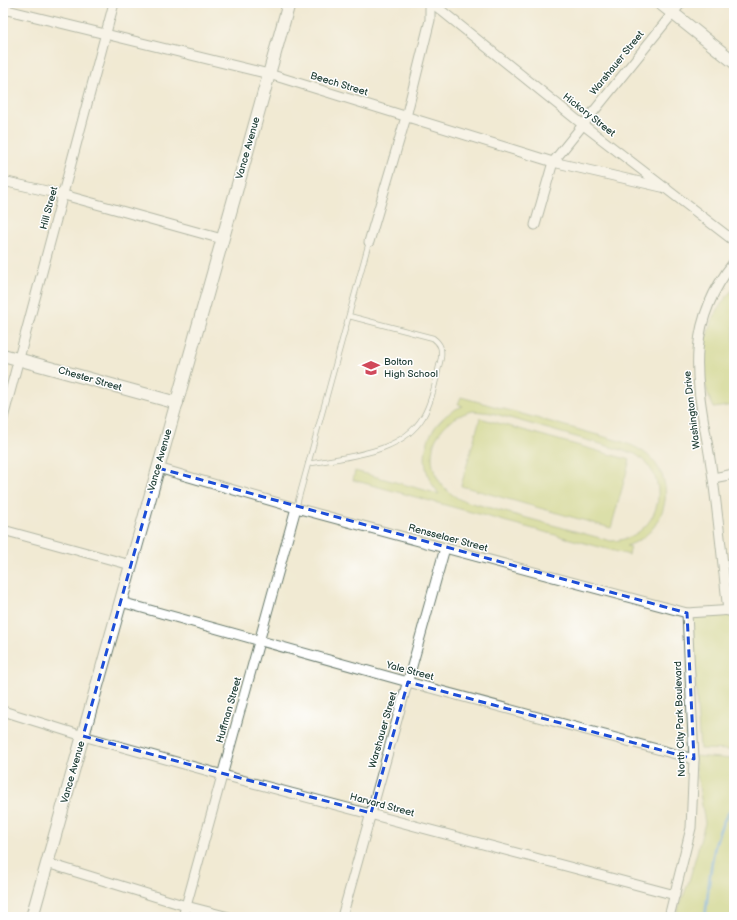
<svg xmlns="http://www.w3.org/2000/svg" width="737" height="920" font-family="'Balsamiq Sans',sans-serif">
<rect width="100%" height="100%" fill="#fff"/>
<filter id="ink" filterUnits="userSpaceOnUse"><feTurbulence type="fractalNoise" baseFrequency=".025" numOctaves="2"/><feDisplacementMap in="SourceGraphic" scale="8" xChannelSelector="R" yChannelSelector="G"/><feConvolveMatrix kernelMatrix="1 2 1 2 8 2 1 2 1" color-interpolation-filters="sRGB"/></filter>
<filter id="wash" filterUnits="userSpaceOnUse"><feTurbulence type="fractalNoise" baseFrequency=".012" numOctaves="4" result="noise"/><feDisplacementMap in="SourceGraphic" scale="16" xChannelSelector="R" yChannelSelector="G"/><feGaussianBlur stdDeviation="0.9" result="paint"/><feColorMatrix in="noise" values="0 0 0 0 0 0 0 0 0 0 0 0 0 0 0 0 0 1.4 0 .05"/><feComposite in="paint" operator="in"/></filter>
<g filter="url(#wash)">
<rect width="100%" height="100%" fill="#f1ead3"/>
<g fill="#c2d274" stroke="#708854" fill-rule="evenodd">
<path d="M734,288V405L714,408C693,368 703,321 734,288Z"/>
<path d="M461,397L623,442C637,447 651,454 659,469C676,498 658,537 626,546L631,547L629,555L353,480L355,471L439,494C435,488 430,482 428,475C418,446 435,416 463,406L458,404ZM473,411L492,413L635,454C676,480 659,539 611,541L461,500C417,477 425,422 473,411Z"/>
<path d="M480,418L630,460L611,528L461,486Z"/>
<path d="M734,613V750L700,749L691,618Z"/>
<path d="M694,756L734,759V917H675L689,881L705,823Z"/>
</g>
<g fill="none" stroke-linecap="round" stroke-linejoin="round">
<path stroke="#60a6d6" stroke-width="3" d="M705,917C710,884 710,832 734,806"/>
</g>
</g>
<g filter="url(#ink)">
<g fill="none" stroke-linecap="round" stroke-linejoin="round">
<g stroke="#687a6c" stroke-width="6">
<g id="lane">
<path d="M308,464C347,456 401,454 423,417C433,400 436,377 441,358C442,349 441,344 433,338L349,316"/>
<path d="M296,508L369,242"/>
</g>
</g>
<g stroke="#687a6c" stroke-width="11">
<g id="street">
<path d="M432,3L582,124L734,241"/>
<path d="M3,9L269,74L553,162L666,188"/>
<path d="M3,181L64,195L222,239"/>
<path d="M535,225L553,162L681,3"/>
<path d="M369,242L406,117L430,20V3"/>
<path d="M3,418L114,3"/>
<path d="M158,468L296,508L687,613L734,610"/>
<path d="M713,478L734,474"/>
<path d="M3,530L131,565"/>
<path d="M121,602L408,682L694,759"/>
<path d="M728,611C723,567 719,523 713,479C702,397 676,335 734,262"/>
<path d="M3,711L83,736L223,775L675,895"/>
<path d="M47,863L186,906L229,917"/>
<path d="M183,917L296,508"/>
<path d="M342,917L445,548"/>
<path d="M669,917L691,828L694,759L687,613"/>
</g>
</g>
<g stroke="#687a6c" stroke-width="14">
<g id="secondary">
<path d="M660,3L734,62"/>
<path d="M3,355L177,403"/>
<path d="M32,917L289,3"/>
</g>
</g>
<use href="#lane" stroke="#fff" stroke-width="4.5"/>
<use href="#street" stroke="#fff" stroke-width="9"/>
<use href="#secondary" stroke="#fff" stroke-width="12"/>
</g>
</g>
<path d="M0 0H737V920H0ZM158,468L687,613L694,759L408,682L371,813L83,736Z" fill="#f1ead3" fill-opacity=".55" fill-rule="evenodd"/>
<path fill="none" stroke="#1d4ed8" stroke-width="3" stroke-dasharray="8 5" stroke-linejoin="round" d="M158,468L687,613L694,759L408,682L371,813L83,736Z"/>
<defs>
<g id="school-bare" transform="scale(1.38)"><path d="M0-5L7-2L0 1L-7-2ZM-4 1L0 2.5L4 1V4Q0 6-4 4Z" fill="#d1495b" stroke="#fff" stroke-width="2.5" paint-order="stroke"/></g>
</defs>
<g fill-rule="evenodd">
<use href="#school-bare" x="371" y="368"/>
</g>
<g text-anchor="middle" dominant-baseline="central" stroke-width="3" stroke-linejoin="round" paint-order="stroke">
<g font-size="10" fill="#1f3d34" stroke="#fff">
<text transform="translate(617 63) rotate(-51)">Warshauer Street</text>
<text transform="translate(339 84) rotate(17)">Beech Street</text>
<text transform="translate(589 115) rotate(38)">Hickory Street</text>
<text transform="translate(248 148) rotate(-74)">Vance Avenue</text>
<text transform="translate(49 208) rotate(-75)">Hill Street</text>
<text transform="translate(90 379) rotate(16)">Chester Street</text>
<text transform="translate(692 410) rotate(-97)">Washington Drive</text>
<text transform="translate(160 460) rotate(-74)">Vance Avenue</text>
<text transform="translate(448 538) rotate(15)">Rensselaer Street</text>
<text transform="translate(410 671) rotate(15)">Yale Street</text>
<text transform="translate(229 710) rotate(-74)">Huffman Street</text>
<text transform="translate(680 719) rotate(-92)">North City Park Boulevard</text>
<text transform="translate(383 730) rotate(-74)">Warshauer Street</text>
<text transform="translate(73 772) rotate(-74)">Vance Avenue</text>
<text transform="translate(382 805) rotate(15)">Harvard Street</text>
</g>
<g font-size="10" fill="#1f3d34" stroke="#fff" text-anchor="start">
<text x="384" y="362">Bolton<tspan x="384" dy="12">High School</tspan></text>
</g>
</g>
<rect width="737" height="920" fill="none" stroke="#fff" stroke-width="16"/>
</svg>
